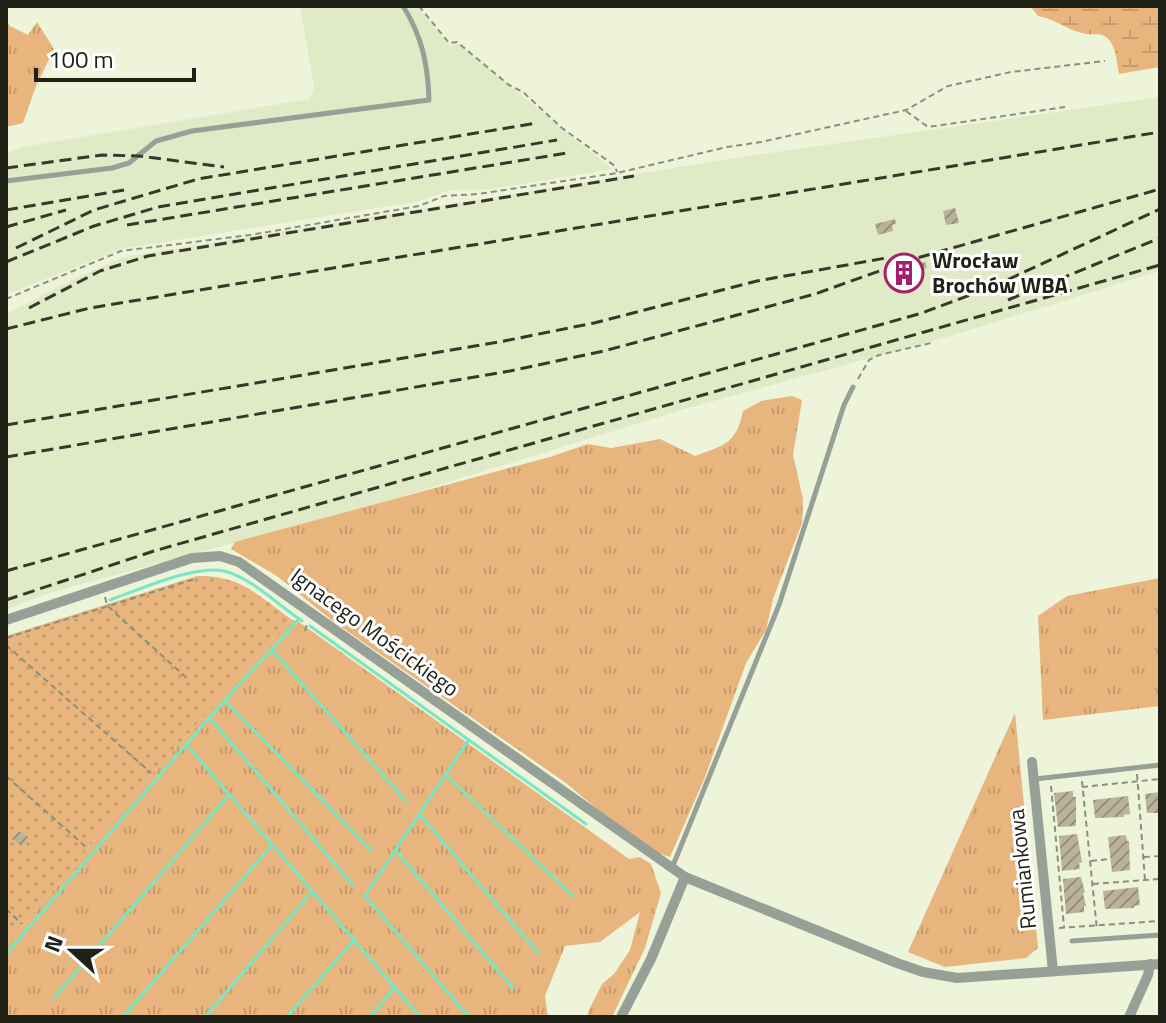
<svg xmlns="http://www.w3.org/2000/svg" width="1166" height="1023" font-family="'Titillium Web',sans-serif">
<defs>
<pattern id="grass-tufts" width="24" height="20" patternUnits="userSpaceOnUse" patternTransform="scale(2)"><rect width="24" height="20" fill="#e8b57e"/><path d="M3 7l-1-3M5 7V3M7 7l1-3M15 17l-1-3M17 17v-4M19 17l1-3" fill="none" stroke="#c79b6c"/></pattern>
<pattern id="wetland-marsh" width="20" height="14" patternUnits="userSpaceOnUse" patternTransform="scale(2)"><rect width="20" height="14" fill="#e8b57e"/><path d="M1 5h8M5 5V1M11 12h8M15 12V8" fill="none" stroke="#c79b6c"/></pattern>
<pattern id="garden-dots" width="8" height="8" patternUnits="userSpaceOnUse" patternTransform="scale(2)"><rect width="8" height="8" fill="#e8b57e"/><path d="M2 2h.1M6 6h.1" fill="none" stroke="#c79b6c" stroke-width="1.8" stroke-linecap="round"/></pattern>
<pattern id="building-hatch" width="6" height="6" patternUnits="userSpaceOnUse" patternTransform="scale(2)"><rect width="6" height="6" fill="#bbb399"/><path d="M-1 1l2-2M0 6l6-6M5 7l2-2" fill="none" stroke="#97917c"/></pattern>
</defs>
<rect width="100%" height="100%" fill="#edf4d9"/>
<g fill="#e1eac7">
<path d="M300,6H417L451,47L457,43L612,169L491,189L450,190L420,201L121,249L6,295V153L22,147L310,99L314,87Z"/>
<path d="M1160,97V271L954,335L688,408L384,502L52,592L6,610V314L72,280L121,258L136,255L735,158Z"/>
</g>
<g fill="url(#grass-tufts)">
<path d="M6,19L10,26L28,35L37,22L54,49L36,86L23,123L6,127Z"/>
<path d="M792,396L802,400L793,455L803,499L802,523L773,599L766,630L746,663L705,777L670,857L656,852L604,815L566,783L334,622L277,576L231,549L235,542L550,457L588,444L611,448L660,439L695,456C725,445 736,444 743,411L761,401Z"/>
<path d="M1160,578V706L1043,720L1038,616L1067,596Z"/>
<path d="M291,619L299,622L629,859L640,857L651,864L661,893L645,948L612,1017H588V1012L602,984L614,974L630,950L640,912L600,942L565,946L545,996L548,1017H6V946L133,795Z"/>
<path d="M1015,713L1038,948L1026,958L945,967L908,952Z"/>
</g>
<path fill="url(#wetland-marsh)" d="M1030,6H1160V67L1119,74C1117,63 1116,44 1106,37C1100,33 1094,35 1087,34C1070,32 1056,19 1038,16Z"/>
<path fill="url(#garden-dots)" d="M197,576C241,575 257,595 291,619L133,795L6,946V636Z"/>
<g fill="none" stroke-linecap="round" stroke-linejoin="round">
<g stroke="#78e7c3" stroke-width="3">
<path d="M110,600C139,590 193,565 224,571C252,578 278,605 302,621"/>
<path d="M310,626L586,824"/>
<path d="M272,650L406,801"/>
<path d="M226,702L372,851"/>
<path d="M210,718L353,885"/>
<path d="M468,741L365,896L469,1017"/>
<path d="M186,744L420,1017"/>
<path d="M446,775L573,896"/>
<path d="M421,816L538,953"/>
<path d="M396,851L513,988"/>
<path d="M6,954L209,718L299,619"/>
<path d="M54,998L229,795"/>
<path d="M123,1017L272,845"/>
<path d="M205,1017L312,892"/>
<path d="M287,1017L355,939"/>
<path d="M370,1017L395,987"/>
</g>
</g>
<g fill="url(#building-hatch)">
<path d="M955,208L959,223L946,225L943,211Z"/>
<path d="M895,219L896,224L892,225L893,231L878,235L875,224Z"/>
<path d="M925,262L927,268L892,280L889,272Z"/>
<path d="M1073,791V797H1076V826L1058,827L1054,793Z"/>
<path d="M1160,792V813H1147L1145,794Z"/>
<path d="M1128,796L1130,814L1124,815V817L1095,818L1093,800Z"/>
<path d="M19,831L28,837L21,846L12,839Z"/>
<path d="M1077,834L1082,862L1079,863L1080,869L1062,871L1059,836Z"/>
<path d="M1126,835L1127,841H1129L1130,870L1112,872L1108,837Z"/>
<path d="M1081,877L1085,893H1083L1086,906H1084V912L1066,914L1063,879Z"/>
<path d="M1138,887L1140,905L1134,906V908L1105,909L1103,891Z"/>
</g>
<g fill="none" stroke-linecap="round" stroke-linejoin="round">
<g stroke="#8b8f7c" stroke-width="2" stroke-dasharray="6 4" stroke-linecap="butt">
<path d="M419,6L449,43L457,42L509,85L523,92L562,128L615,166L617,172"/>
<path d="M906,111L928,127L1065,107"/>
<path d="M6,299L121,251L250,235L419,206L444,196L478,194L617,173L727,147L761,142L906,110L948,86L1011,72L1105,61"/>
<path d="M858,379L869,360L879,355L931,343"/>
<path d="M105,597L107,605L114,612L189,680"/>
<path d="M305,631L307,624"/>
<path d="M6,638L195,579"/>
<path d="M6,645L151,773"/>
<path d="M1137,774L1145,880"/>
<path d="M6,776L86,847"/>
<path d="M1082,781L1097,930"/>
<path d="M1051,786L1064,927"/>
<path d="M1082,787L1160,779"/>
<path d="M1144,857L1160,856"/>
<path d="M1091,861L1109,859"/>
<path d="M1093,884L1160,879"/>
<path d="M6,909L22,924"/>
<path d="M1059,928L1160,921"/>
</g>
<g stroke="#97a097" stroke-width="5">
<path d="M6,181L112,168L129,163L156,141L192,131L429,100C428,65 422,36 403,6"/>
<path d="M1035,779L1160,765"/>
<path d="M672,868L779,605L844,405L853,387"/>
<path d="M1072,941L1160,935"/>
</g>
<g stroke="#97a097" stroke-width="10">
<path d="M6,620L192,558L220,556L239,562L685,877L897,963L923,972L957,978L1160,964"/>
<path d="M1032,762L1053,971"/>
<path d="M621,1017L651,959L685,877"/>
<path d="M1129,1017L1148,975L1150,964"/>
</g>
<g stroke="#36382c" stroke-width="3" stroke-dasharray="12 6" stroke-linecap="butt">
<path d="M6,168L102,155L139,156L224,167"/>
<path d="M6,210L124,190"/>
<path d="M127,225L567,153"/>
<path d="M6,227L66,210"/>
<path d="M16,248L94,210L198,179L537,123"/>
<path d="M6,262L94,226L158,207L557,140"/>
<path d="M1008,300L1160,238"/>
<path d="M29,308L100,271L148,256L634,176"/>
<path d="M6,329L90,308L1160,132"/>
<path d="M6,425L499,342L594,323L757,281L886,258"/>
<path d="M6,457L510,371L604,351L815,294L910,260L1160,189"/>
<path d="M6,571L922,313L994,286L1160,209"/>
<path d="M6,600L154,551L1160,265"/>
</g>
</g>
<defs>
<g id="building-ring" transform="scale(2)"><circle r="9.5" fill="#fff" stroke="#a4206c" stroke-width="1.5"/><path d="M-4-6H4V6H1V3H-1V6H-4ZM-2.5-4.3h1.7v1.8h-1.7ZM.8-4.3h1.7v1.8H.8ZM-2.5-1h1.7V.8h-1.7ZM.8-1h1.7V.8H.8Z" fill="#a4206c"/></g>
</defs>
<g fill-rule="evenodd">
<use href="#building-ring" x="904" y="273"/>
</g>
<g text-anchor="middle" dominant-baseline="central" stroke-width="6" stroke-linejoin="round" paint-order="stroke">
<g font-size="22" font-weight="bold" fill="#1f2117" stroke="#fff" text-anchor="start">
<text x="932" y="260">Wrocław<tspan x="932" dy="25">Brochów WBA</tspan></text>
</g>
<g font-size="22" fill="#1f2117" stroke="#fff">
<text transform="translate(375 632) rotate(36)">Ignacego Mościckiego</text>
<text transform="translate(1022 869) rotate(-96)">Rumiankowa</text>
</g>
</g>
<rect width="1166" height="1023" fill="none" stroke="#1f2117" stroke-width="16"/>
<g transform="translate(72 951) rotate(291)" stroke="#ffffff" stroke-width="6" paint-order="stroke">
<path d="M0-6L14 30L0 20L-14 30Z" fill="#1f2117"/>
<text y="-12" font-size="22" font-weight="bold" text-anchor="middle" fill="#1f2117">N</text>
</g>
<path d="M36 68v12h158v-12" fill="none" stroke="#1f2117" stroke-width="4"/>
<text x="48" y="68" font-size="24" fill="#1f2117" stroke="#ffffff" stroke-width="6" paint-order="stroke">100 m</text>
</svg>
